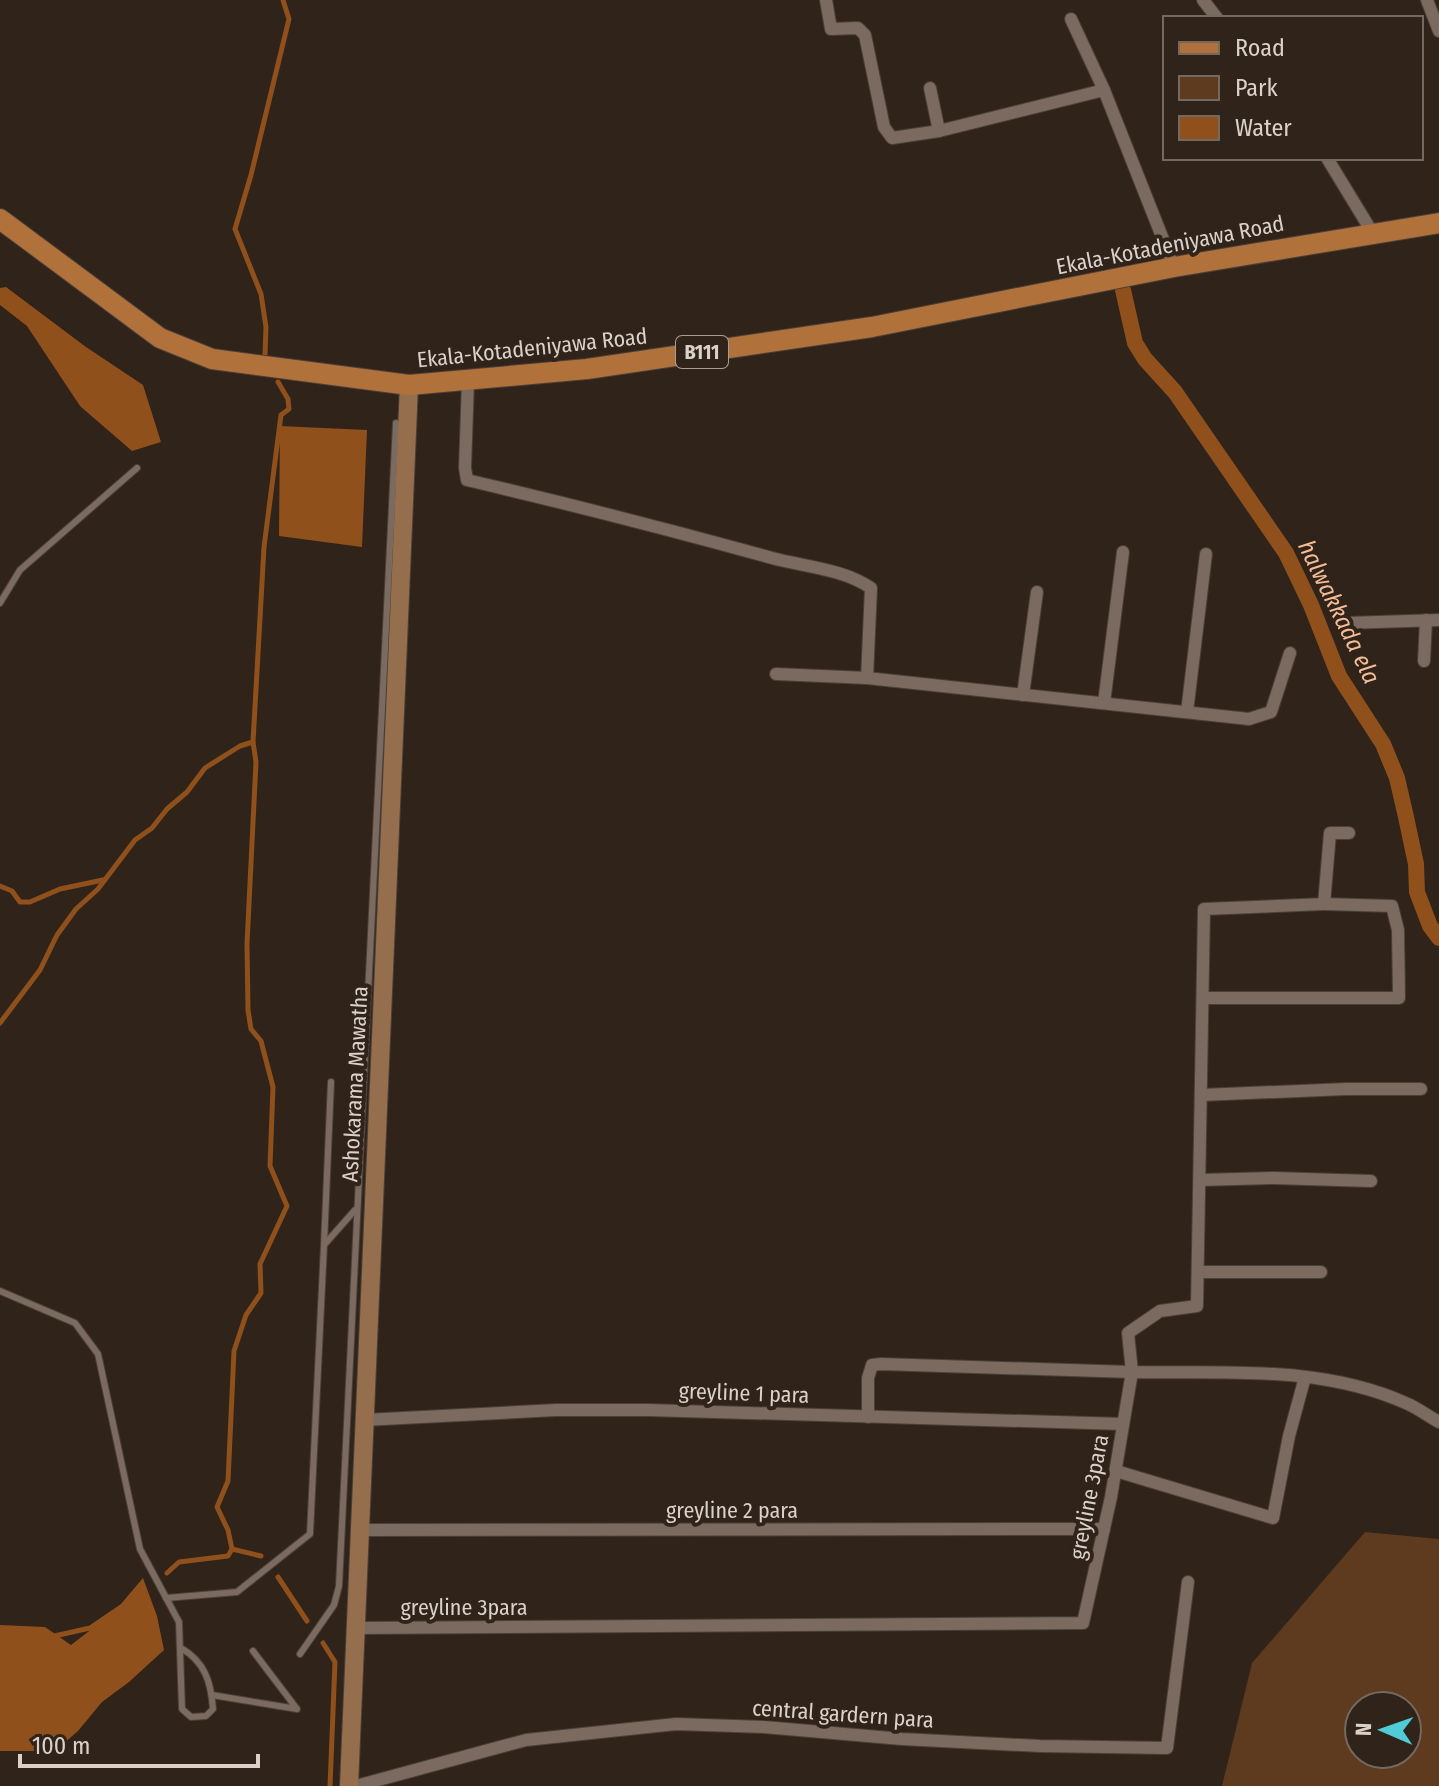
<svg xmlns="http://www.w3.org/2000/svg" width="1439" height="1786" font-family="'Fira Sans Condensed',sans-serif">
<rect width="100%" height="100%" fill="#302319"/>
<path fill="#5e3a1f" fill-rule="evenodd" d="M1365,1532L1439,1539V1786H1222L1252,1663ZM1359,1706H1407V1754H1359Z"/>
<g fill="#8f501c">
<path d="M6,287L86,347L143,385L161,442L132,451L80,406L27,326L0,305V288Z"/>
<path d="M280,426L367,430L362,547L279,536Z"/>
<path d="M143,1578L157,1616L164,1650L129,1682L102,1702L78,1731L55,1751H0V1625L45,1627L71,1645L115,1611Z"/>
</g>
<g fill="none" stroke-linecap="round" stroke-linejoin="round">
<g stroke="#8f501c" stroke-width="5">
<path d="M265,354L266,327L261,294L235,229L251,175L289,19L283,0"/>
<path d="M0,886L12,891L20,902H30L60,889L103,880"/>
<path d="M0,1023L40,970L57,935L76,909L98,889L135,840L152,828L167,809L187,792L205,768L240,746L253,742"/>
<path d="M232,1549L261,1556"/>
<path d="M167,1573L179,1562L228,1556L232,1549L228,1530L217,1507L228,1481L234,1351L246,1315L261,1293L260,1264L287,1206L270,1166L273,1087L261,1041L251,1029L248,1010L247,944L256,762L253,742L264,547L281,415L289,409L288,399L278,382"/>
<path d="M278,1577L307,1621"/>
<path d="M50,1637L90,1628L121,1607"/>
<path d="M323,1643L335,1662L330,1786"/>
</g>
<path stroke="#8f501c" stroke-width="16" d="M1123,290L1135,343L1145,359L1175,392L1286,553L1311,605L1339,676L1383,744L1397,778L1406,817L1416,864L1417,892L1430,926L1439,938"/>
<g stroke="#4b3f38" stroke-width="8">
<g id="lane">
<path d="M0,603L20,570L137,468"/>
<path d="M324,1245L331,1082"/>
<path d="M0,1291L75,1323L98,1354L140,1549L179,1622L182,1709L191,1717L206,1716L213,1709C211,1682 205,1662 181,1648"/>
<path d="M166,1598L237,1592L310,1534L324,1245L355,1210"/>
<path d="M300,1654L334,1605L339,1586L396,423"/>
<path d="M212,1695L297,1709L253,1651"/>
</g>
</g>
<g stroke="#4b3f38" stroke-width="14">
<g id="street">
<path d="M826,0L831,29L858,28L865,35L884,127L892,138L939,131L1104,90L1174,267"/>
<path d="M1203,0L1217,18"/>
<path d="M1427,0L1439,31"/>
<path d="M1071,19L1104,90"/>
<path d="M930,88L939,131"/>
<path d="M1327,158L1372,232"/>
<path d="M468,381L465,468L467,480C569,504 671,530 772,558C806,567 843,569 871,588L867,678L1249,719L1271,712L1290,653"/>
<path d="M1346,623L1439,620"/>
<path d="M1424,661L1426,620"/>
<path d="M776,674L867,678"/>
<path d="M1023,695L1037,592"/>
<path d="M1104,703L1123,552"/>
<path d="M1187,712L1206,554"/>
<path d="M1203,998H1399L1398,930L1392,906L1324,904"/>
<path d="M1201,1095L1346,1089H1421"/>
<path d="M1200,1180L1274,1178L1371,1181"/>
<path d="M1198,1272H1321"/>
<path d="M868,1417V1378L872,1365L881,1364C965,1366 1048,1370 1131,1372C1223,1374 1321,1364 1408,1404C1419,1409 1428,1416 1439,1422"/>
<path d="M364,1420L556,1410H648L1123,1424"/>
<path d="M1116,1471L1273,1518L1289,1436L1305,1377"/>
<path d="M359,1530L1104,1529"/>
<path d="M355,1628L1083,1623L1111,1497L1132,1372L1128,1333L1160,1311L1197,1306L1204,909L1324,904L1330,833H1349"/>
<path d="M356,1786L526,1740L676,1724L764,1727L902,1739L1040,1746L1167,1748L1188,1582"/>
</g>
</g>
<g stroke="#4b3f38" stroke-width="20">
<path id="secondary" d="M349,1786L409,385"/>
</g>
<g stroke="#4b3f38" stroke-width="22">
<path id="primary" d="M0,219L160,338L212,359L409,385L587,369L872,327L1174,267L1439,223"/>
</g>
<use href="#lane" stroke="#7a6a5f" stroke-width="6"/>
<use href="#street" stroke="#7a6a5f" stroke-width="12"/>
<use href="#secondary" stroke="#956e4d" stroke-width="18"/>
<use href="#primary" stroke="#b0713b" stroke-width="20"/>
</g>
<g text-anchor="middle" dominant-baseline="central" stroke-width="8" stroke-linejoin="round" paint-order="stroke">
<rect fill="#302319" stroke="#a89d96" stroke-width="2" x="676" y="336" width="52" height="32" rx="6"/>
<g font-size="20" font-weight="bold" fill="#dbd1cb">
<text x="702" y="352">B111</text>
</g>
<g font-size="22" fill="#dbd1cb" stroke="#302319">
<text transform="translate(1170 245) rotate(-11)">Ekala-Kotadeniyawa Road</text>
<text transform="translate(532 348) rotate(-6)">Ekala-Kotadeniyawa Road</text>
<text transform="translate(355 1084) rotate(-87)">Ashokarama Mawatha</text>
<text transform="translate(744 1393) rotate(2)">greyline 1 para</text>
<text transform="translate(1089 1497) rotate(-79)">greyline 3para</text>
<text x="732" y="1510">greyline 2 para</text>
<text x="464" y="1607">greyline 3para</text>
<text transform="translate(843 1714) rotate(4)">central gardern para</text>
</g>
<g font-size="24" font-style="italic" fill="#f4bd97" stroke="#302319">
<text transform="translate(1339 612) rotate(64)">halwakkada ela</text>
</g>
</g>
<rect x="1163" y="16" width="260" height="144" fill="#302319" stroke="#746960" stroke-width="2"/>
<rect x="1179" y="42" width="40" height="12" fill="#b0713b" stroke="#746960" stroke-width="2"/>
<text x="1235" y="56" font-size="24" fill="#dbd1cb">Road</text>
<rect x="1179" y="76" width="40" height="24" fill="#5e3a1f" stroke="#746960" stroke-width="2"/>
<text x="1235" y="96" font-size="24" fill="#dbd1cb">Park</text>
<rect x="1179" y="116" width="40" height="24" fill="#8f501c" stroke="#746960" stroke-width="2"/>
<text x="1235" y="136" font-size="24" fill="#dbd1cb">Water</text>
<g transform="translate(1383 1730) rotate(272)"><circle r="38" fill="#302319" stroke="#746960" stroke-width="2"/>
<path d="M0-6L14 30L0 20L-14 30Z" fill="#52cbd9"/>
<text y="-12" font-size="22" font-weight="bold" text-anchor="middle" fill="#dbd1cb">N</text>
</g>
<path d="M20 1754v12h238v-12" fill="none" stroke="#dbd1cb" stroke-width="4"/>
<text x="32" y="1754" font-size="24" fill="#dbd1cb" stroke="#302319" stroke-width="6" paint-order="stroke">100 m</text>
</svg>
